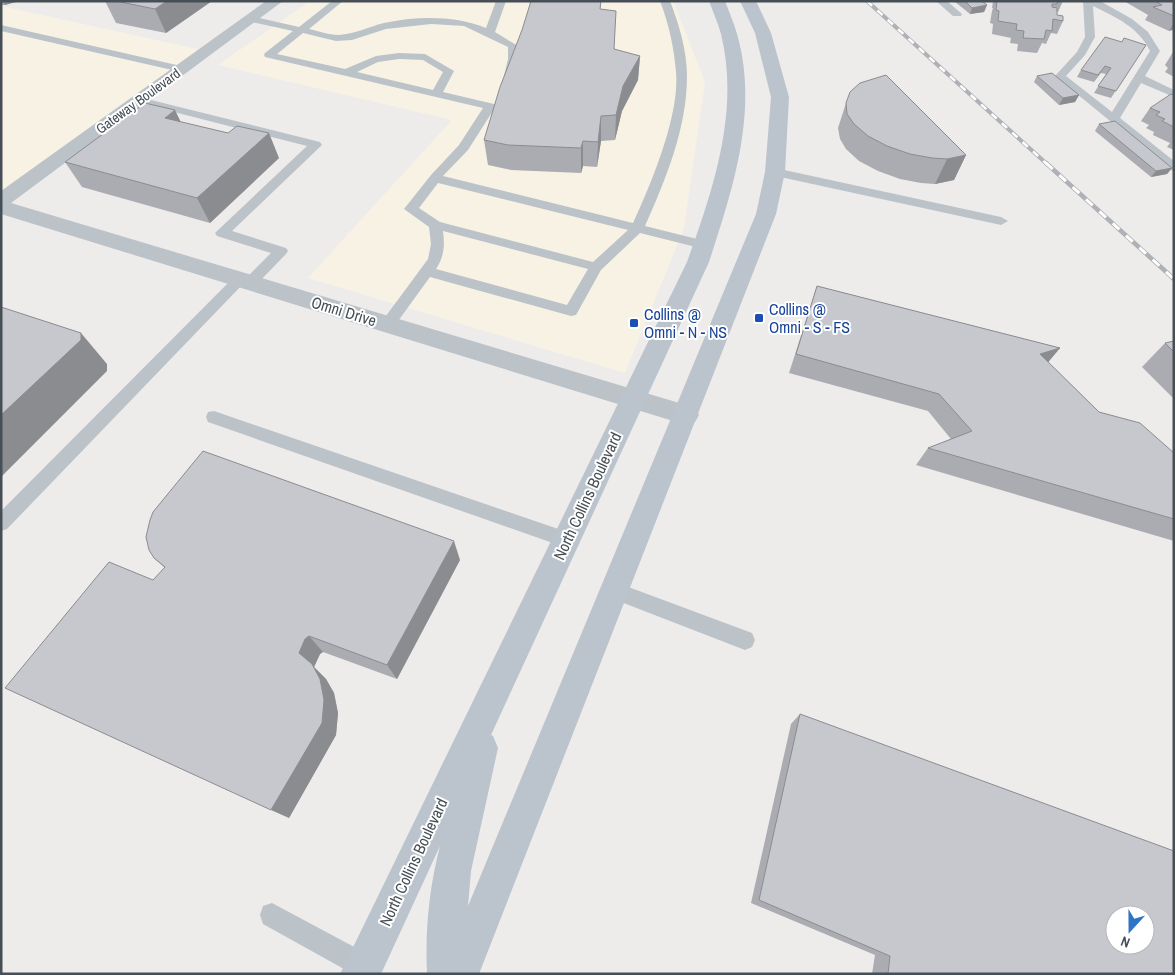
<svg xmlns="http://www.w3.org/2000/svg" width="1175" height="975" font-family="'Archivo Narrow',sans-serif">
<rect width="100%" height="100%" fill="#eeebeb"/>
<g fill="#f8f2e5">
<path d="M310,1H673L705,82L684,228L625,373L308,278L452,120L218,65Z"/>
<path d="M1,6L202,50L1,192Z"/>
</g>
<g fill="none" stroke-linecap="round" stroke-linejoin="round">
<g fill="#bbc3c9" fill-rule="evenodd">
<path d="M332,1H343L309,29C318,31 329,35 339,35C355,34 368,27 384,23C416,16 455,15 486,28L496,1H506L495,32L518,46V59L514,76L509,79L504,76L508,59V47L464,26L431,24L386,29L352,40L336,41L303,33L277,54L345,69L376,56L399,53L425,54L454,71L443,92L494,104L496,106L468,150L443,176L633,223C651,184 680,115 676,72C674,48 669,24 660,1H670C679,24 687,51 687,76C687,128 666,179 645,226L709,242L711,245L709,248L704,249L640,233L601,270L576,315L571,316L430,277L393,328L388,329L383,328L381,324L383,320L428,259L431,244L429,227L404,209L431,175L459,145L483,108L265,57L264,55L265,53L293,31L247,21L246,19L251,16L299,27ZM399,59L423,60L443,72L433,90L357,72L378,62ZM438,183L628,230L593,262L440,222L419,208ZM443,231L588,269L567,305L436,269C444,257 445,246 443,231Z"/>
<path d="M936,1H947L962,14L961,16H953Z"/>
<path d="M1083,1H1100L1132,19L1148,32L1160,51L1145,76L1174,90V97L1141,83L1120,118L1174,161V171L1170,170L1055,76L1077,52L1085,37ZM1093,6C1115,17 1139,27 1150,51L1112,112L1066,76L1085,55L1095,37Z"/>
<path d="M1,25L181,66L186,69L181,72L1,31Z"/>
<path d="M139,97L320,142L322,145L232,231L286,248L288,251L286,254L255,286L250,288L243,284L7,529L1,531V511L235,276L240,274L246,278L271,253L217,236L215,233L307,146L135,102L133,100L135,98Z"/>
<path d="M775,168L1001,217L1008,221L1001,225L771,175L769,172L771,169Z"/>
<path d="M214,411L567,532L573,534L576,540L573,546L567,548L208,422L206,417L208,412Z"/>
<path d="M615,582L752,633L755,640L752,647L745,650L608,597L605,591L608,585Z"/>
<path d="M272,903L373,957L377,966L373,974H353L263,924L260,915L263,906Z"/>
</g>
<path fill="#bbc3c9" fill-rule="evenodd" d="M266,1H283L11,203L686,405L695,408L699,415L695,422L686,425L1,214V191Z"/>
<path fill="#bbc4cd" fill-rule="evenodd" d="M709,1H725C729,12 734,23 737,34C759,110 733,189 709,262L491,735L493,736L498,748L471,871L468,906L756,214L765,172L771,97L755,33L740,1H756L771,33L789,97L785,172L776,214L479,974H427C425,931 429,888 440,846L381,974H340L687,262C713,190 740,111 721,34C718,23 713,12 709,1Z"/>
<g stroke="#aeb1b5" stroke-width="4">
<path id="rail-far1" d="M867,1L1048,165"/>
</g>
<g stroke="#aeb1b5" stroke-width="4.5">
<path id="rail" d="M1046,163L1174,279"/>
</g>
<use href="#rail-far1" stroke="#fff" stroke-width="2.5" stroke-dasharray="7" stroke-linecap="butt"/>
<use href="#rail" stroke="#fff" stroke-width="3" stroke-dasharray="9" stroke-linecap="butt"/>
</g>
<g fill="#abacb1">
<path d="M1,1H19L5,5H1Z"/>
<path d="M105,1H212L166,33L116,23Z"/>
<path d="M954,1H982L987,5L984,12L970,14Z"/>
<path d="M993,1H1063L1058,12H1057V15L1063,21L1057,34L1051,33L1046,44L1042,43L1037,53L1017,51L1018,44L1010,43L1011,38L992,34L993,24L990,23L992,11L993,8H992Z"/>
<path d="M1124,1H1174V31L1172,30L1169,31L1145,20L1148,15Z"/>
<path d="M602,9L615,50L640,56L638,80L622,111L615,140L601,141L597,167L583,166L581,173L511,170L488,165L484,140Z"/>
<path d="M1122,42L1146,45L1111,98L1094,93L1106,74L1101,73L1094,82L1077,77L1081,70Z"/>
<path d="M1173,52H1174V77L1165,72L1168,68L1165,65Z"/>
<path d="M1037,76L1079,95L1075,102L1059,105L1034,82Z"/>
<path d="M1174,95V150L1167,147L1170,143L1153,135L1154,132L1146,128L1149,125L1141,121L1150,108Z"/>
<path d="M846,103L966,155L954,180L935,184L921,183L900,179L878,171L859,161L846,149L840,139L838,128Z"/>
<path d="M181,122L228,133L279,158L210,223L82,187L65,162Z"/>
<path d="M1099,124L1172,168L1167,174L1151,177L1095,131Z"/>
<path d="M817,286L1060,348L1048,362L1099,412L1174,453V541L916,465L928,448L951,439L928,411L789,373Z"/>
<path d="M1174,341V399L1142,367L1165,343Z"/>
<path d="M154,558L460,560L397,679L323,652L320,654L314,667L326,679L334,693L338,713L336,735L289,818L165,568Z"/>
<path d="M800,714L1174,974H872L875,955L751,903L791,724Z"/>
</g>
<g fill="#8b8c90">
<path d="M2,1H19L5,5Z"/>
<path d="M167,1H212L166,33L155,9Z"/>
<path d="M987,5L984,12L970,14L972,8Z"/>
<path d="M1174,23V27L1172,30L1169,31Z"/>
<path d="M640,56L638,80L622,111L615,140L616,115L623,86Z"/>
<path d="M1079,95L1075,102L1059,105L1063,98Z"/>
<path d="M175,110L187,135L165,118Z"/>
<path d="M601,116V141L597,167L598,142Z"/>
<path d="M269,133L279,158L210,223L197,198Z"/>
<path d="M583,141V166L581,173V148Z"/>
<path d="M966,155L954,180L935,184L947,159Z"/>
<path d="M1172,168L1167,174L1151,177L1156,171Z"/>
<path d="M81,333L107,364V371L1,477V415Z"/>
<path d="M1060,348L1045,366L1040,354Z"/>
<path d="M454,541L460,560L397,679L387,665Z"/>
<path d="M309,636L323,652L320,654L314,667L326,679L334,693L338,713L336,735L289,818L271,810L299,653L305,639Z"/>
</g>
<g fill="#c7c8ce" stroke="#8b8c90" fill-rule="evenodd">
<path d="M116,1H167L155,9Z"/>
<path d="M531,1H601L600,9L616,11L614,49L640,56L623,86L616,115L601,116L598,142L583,141L581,148L508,145L484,140L500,87L522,30Z"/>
<path d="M965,1H982L987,5L972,8Z"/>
<path d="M997,1H1057V4H1052V7L1057,8V15L1063,16V21L1053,19L1052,31L1046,30L1044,39L1023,38L1024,31L1016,30L1017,24L998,21L999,11L996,10Z"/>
<path d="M1155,1H1174V16L1153,7L1162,5Z"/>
<path d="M1105,37L1122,42L1124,38L1146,45L1116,91L1098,86L1111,68L1105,66L1098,75L1081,70Z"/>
<path d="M1052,73L1079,95L1063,98L1037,76Z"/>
<path d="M886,75L966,155L947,159L932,158L910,154L887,146L868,136L854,124L847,114L846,103L850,92L860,83Z"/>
<path d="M1171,94L1174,95V127L1162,121L1165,119L1156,115L1160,112L1150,108Z"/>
<path d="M145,103L175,110L165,118L228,133L237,126L269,133L197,198L65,162Z"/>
<path d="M1115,121L1172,168L1156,171L1099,124Z"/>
<path d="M817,286L1060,348L1040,354L1099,412L1140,423L1174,453V519L928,448L972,431L939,394L796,354Z"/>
<path d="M1,307L81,333V340L1,415Z"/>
<path d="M1174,341V352L1165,343Z"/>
<path d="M203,451L454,541L387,665L309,636L305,639L299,653L312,664L320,679L324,700L322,723L271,810L5,688L109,562L153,580L165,567L154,558L149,550L146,537L150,520L153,512Z"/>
<path d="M800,714L1174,851V974H888L890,956L759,900ZM1115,915H1145V945H1115Z"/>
</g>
<g fill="#1a4fb4" stroke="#fff" stroke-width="2">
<rect x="754" y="313" width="10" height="10" rx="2.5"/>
<rect x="629" y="318" width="10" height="10" rx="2.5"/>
</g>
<g text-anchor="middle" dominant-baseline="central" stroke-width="4" stroke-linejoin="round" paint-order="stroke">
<g font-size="14" fill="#464f56" stroke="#fff">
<text transform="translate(138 101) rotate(-36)">Gateway Boulevard</text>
</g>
<g font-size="16" fill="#164399" stroke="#fff" text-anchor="start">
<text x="769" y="309">Collins @<tspan x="769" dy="18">Omni - S - FS</tspan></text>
<text x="644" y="314">Collins @<tspan x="644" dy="18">Omni - N - NS</tspan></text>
</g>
<g font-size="16" fill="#464f56" stroke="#fff">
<text transform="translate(344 311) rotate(17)">Omni Drive</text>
<text transform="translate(587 496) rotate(-65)">North Collins Boulevard</text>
<text transform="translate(413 862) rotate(-65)">North Collins Boulevard</text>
</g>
</g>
<rect width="1175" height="975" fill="none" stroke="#464f56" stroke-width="5"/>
<g transform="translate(1130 930) rotate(201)"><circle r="24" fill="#ffffff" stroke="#b5b9bb"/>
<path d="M0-4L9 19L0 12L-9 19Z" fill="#2f73c4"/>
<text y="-8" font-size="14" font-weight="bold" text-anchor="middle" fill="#464f56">N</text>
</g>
</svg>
